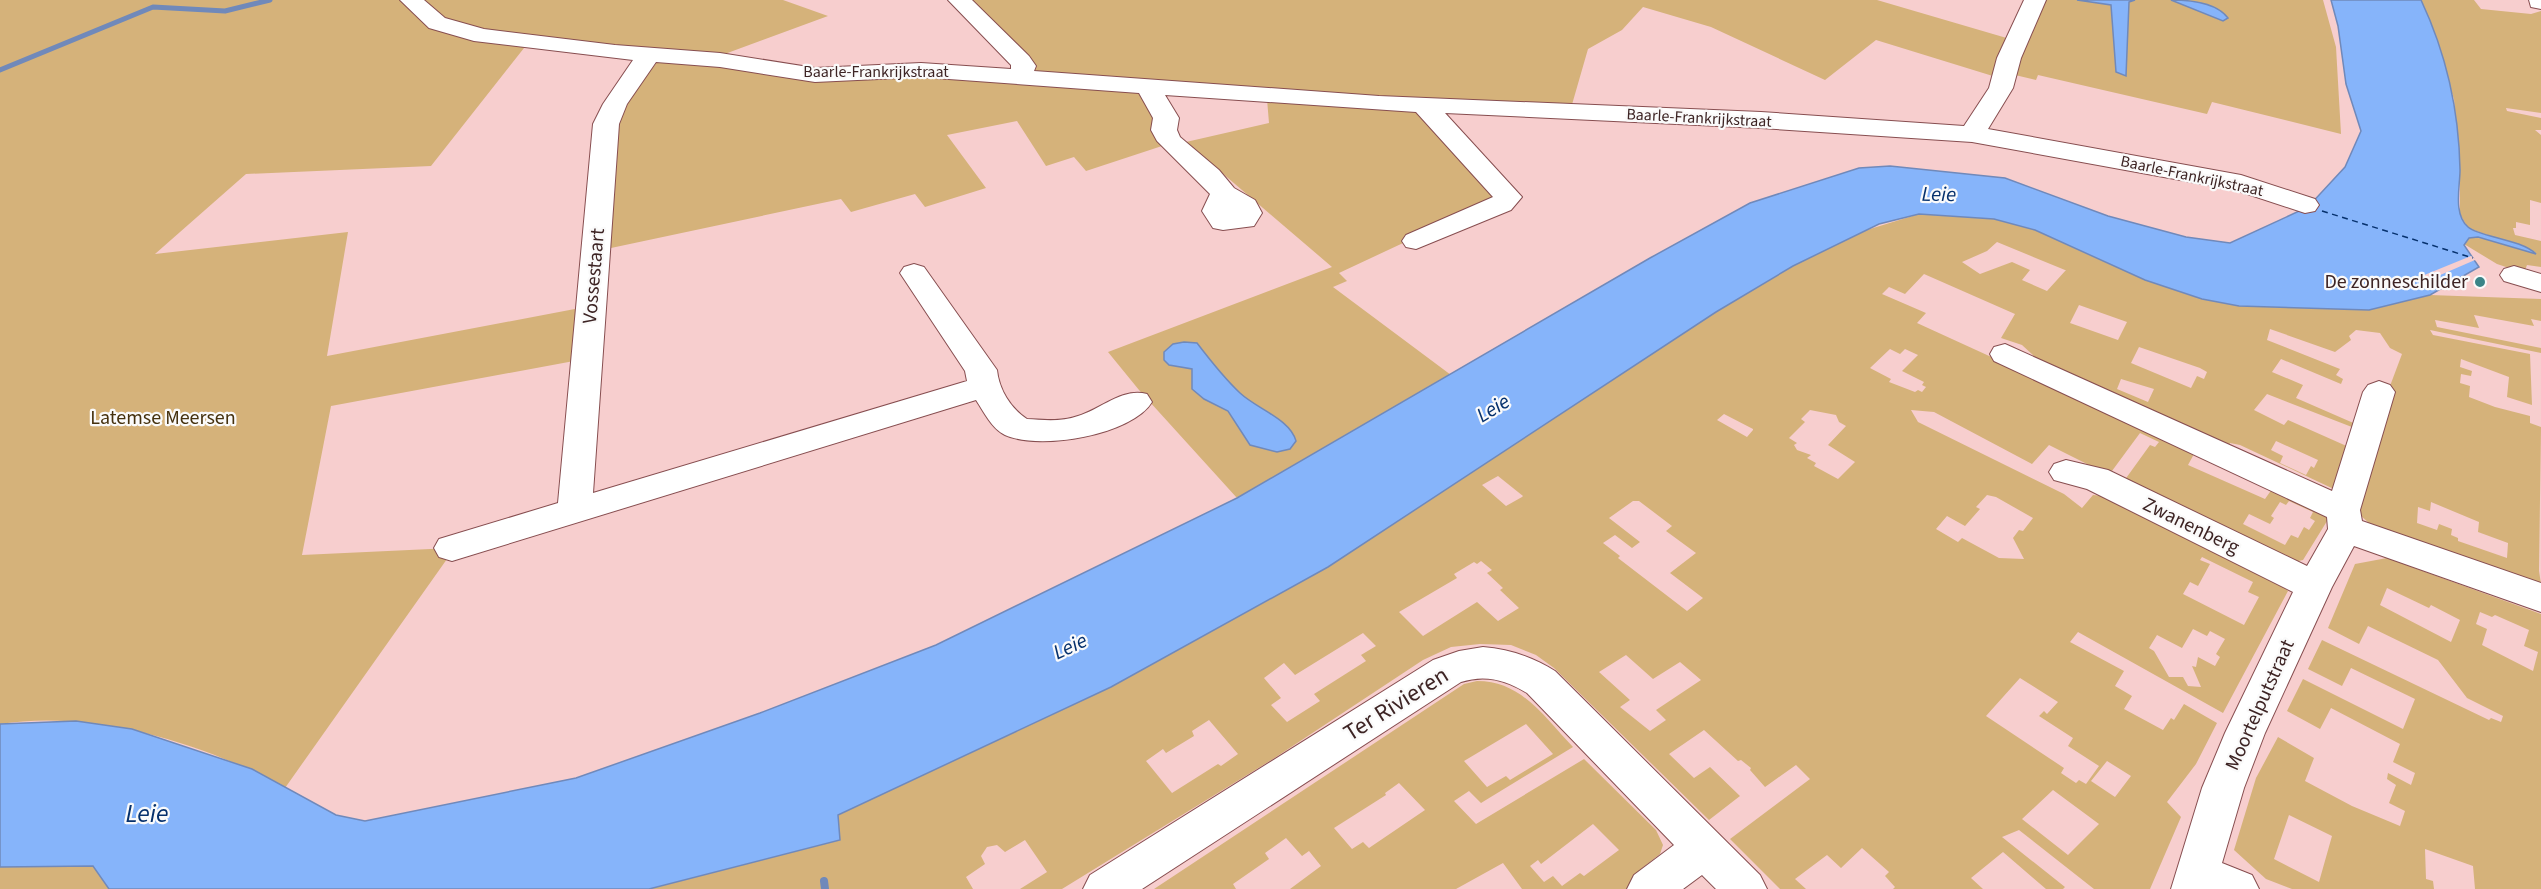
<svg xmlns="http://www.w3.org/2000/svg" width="2541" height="889" font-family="'Source Sans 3',sans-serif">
<rect width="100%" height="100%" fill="#f7cece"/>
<g fill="#d5b27a" fill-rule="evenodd">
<path d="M0,0H783L828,16L722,55L528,43L431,166L246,174L155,254L348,232L327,356L580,308L574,361L331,406L302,555L452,548L447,559L285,788C205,743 92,709 0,724Z"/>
<path d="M949,0H1877L2010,39L1996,77L1876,40L1825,80L1711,27L1643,7L1622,30L1588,49L1571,108L1021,74Z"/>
<path d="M2040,0H2323L2336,47L2341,134L2212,102L2207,114L2038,75L2036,80L2015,75Z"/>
<path d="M2421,0H2474L2481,9L2531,14L2541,11V113L2506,108L2507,111L2541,118V130H2535L2541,135V203L2530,200V225L2516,222V228H2513L2515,235L2541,241V267L2527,265L2524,273L2497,264L2464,244L2468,238C2491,236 2513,249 2535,252L2468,228L2460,214V169L2454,99Z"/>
<path d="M658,61L1137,89L1157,115L1162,146L1086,171L1074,157L1046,166L1017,121L947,135L986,188L925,207L915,194L851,212L841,199L611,248L612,157L618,113Z"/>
<path d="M1267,99L1421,111L1496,196L1480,207L1339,273L1347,281L1333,287L1451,375L1237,498L1139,390L1108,352L1332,267L1186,142L1269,123Z"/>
<path d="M1919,214L1994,219L2035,230L2145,280L2202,299L2239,306L2369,310L2430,295L2541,299V321L2531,319L2534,326L2474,315L2479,328L2435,320L2437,327L2541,348V353L2430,330L2433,335L2530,354L2532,405L2507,397L2509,377L2461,359L2460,367L2472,371L2471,376L2461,374L2460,383L2470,386L2469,397L2495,407L2530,416V423L2541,427L2539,571L2541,584L2369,523L2360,515V505L2387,394L2402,354L2390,348L2380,333L2356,330L2349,336L2351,340L2335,352L2270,329L2267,340L2340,369L2336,375L2343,379L2341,384L2281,359L2272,372L2303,385L2296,398L2358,425L2357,429L2267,394L2254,410L2284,425L2288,420L2351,448L2338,491L2240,445L2230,443L2228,447L2047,368L2022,345L2001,338L2015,314L1924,274L1905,294L1889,287L1882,294L1926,313L1917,323L2332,513L2303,560L2290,563L2124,481L2150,445L2155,447L2159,442L2140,433L2109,475L2049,445L2032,464L1934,412L1911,410L1918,422L2064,494L2082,508L2093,495L2113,497L2276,579L2288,591L2223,713L2078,632L2070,642L2124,671L2115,686L2132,696L2124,709L2163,730L2171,718L2174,720L2184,704L2217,723L2196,764L2167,802L2181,817L2150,889H2094L2019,830L2002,837L2065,887L2063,889H2046L2003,852L1971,878L1983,889H1893L1895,887L1885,876L1889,872L1862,848L1841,868L1827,855L1795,879L1806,889H1780L1730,839L1810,779L1796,765L1765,787L1750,770L1751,768L1741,760L1738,761L1704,730L1669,754L1694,778L1710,767L1740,796L1709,820L1554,668L1536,655L1511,645L1480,644L1451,647L1423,660L1273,759L1062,889H1020L1047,872L1025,840L1005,852L997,845L987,847L981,856L985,864L966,877L973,889H649L840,840L838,815L1111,687L1328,567L1716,312L1793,266L1857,233ZM1997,242L2065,270H2066L2047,291L2022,280L2030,270L2012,262L1980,274L1962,262L1987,251ZM2079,305L2127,322L2118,340L2070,323ZM2139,347L2200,368L2207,372L2204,379L2197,376L2191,388L2131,363ZM1890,349L1900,354L1905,349L1918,355L1902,371L1924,382L1922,385L1926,387L1922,392L1918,390L1915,392L1889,382L1891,379L1870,368ZM2121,379L2154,389L2148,402L2117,389ZM1810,410L1836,415L1839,422L1846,426L1828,445L1855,462L1838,479L1814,466L1816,463L1807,458L1811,455L1797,450L1794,445L1797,443L1789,438L1805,422L1801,419ZM1724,414L1753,429V430L1747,437L1717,420ZM2276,441L2318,460L2314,468L2311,466L2306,475L2280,463L2283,456L2271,450ZM2194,454L2272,489L2265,499L2188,465ZM1498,476L1523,496L1522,497L1506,506L1482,485ZM1987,495L1996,497L2033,518L2023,531L2019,530L2013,538L2024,559L1999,558L1962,538L1958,542L1936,529L1947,516L1965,526L1980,509L1976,507ZM1633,501H1639L1672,526L1666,531L1696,553L1670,573L1703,598L1687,611L1618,558L1620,556L1603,543L1615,535L1632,548L1640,542L1609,518ZM2289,501L2313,512L2310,518L2315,521L2309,530L2304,527L2298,538L2291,535L2285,545L2243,524L2249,514L2270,524L2274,518L2271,516L2280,502L2286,505ZM2431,502L2479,522L2478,532L2508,543L2507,558L2458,541V538L2451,535L2452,529L2439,524L2437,530L2417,523L2418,507L2430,511ZM2202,557L2253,582L2248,592L2259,597L2244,625L2183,594L2190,582L2198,586L2210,564L2200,560ZM1481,561L1492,570L1487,573L1503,588L1500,590L1519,608L1498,621L1477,602L1423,636L1399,612L1457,578L1454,574L1474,562L1477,564ZM2193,629L2207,636L2210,631L2225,639L2216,654L2220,657L2215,666L2198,657L2196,667L2192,666L2201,687L2188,686L2183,677H2169L2154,651L2149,648L2157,635L2182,648ZM1363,633L1376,646L1361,655L1366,661L1314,694L1320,701L1287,722L1271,705L1281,698L1264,678L1284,663L1295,675ZM1626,655L1653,679L1680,662L1701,680L1656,710L1666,720L1650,731L1620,707L1630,700L1599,672ZM2020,678L2058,702L2047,714L2044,711L2039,716L2073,738L2068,746L2099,766L2086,784L2079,780L2076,783L2061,773L2064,768L1986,716ZM1209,720L1238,754L1221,766L1218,764L1172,793L1146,761L1163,749L1166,753L1194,736L1192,731ZM2107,761L2131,776L2115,797L2091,781ZM2053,790L2099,824L2068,855L2022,819Z"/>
<path d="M2387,558L2541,614V889H2475L2473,866L2425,849L2426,879L2433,881L2434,889H2292L2266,879L2234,850L2256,778L2278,737L2314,758L2305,781L2352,806L2400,826L2405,811L2389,803L2396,785L2387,779L2388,773L2411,785L2415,773L2393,762L2400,744L2331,708L2320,729L2287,711L2303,679L2403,729L2415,699L2351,668L2342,686L2308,669L2322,640L2489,720L2491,718L2501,722L2503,716L2467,698L2438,660L2368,626L2359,644L2328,628L2355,564ZM2387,588L2429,608L2431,605L2460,620L2451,642L2380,605ZM2480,612L2492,617L2495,615L2529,630L2524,646L2538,652L2533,671L2482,645L2487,629L2476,624ZM2289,815L2332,836L2319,882L2274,859Z"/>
<path d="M1477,681C1522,681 1544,717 1573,747L1481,803L1469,791L1454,801L1476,824L1584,759L1656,830L1663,845L1660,854L1641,869L1626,889H1522L1503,863L1456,889H1290L1321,866L1309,851L1302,856L1286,838L1265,853L1269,859L1233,884L1236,889H1154L1464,684ZM1526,724L1553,754L1510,780L1506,776L1487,787L1464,761ZM1399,783L1425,810L1369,848L1363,842L1352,849L1334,828L1386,795L1385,793ZM1593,824L1619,850L1584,876L1580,873L1562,886L1553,876L1544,882L1530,866L1538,860L1541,864Z"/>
<path d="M93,866L109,889H0V867Z"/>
</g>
<g fill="#86b4fa" stroke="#7089ba" stroke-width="1.5">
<path d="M2077,0H2135L2129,2L2126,76L2116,72L2111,5Z"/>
<path d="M2171,0C2190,0 2216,2 2228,18L2223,21Z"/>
<path d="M2331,0H2421C2446,53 2459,111 2460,170C2460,187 2453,214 2468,227C2479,237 2521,239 2536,254L2478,237L2469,238L2464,245L2479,267L2430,295L2369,310L2239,306L2202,299L2145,280L2035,230L1994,219L1919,214L1879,224L1793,266L1716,312L1328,567L1111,687L838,815L840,840L649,889H109L93,866L0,867V724L76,721L132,729L252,769L336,815L365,821L576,778L760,713L936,645L1237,498L1650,258L1750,203L1859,168L1890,166L2005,178L2108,216L2186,237L2230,243L2308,207L2345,167L2361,131L2346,84L2338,26Z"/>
<path d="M1184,342L1197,343C1210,360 1225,379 1240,393C1257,409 1290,419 1296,441L1290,449L1277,452L1250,445L1228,411L1204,399L1192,389V369L1169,365L1164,360V352L1173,344Z"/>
</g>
<path fill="#f7cece" d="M2471,256L2480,263L2475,260L2424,282L2417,278Z"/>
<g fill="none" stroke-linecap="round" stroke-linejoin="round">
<path stroke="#7089ba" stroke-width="5" d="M0,70L153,7L225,11L270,0"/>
<path stroke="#7089ba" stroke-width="8" d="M824,881L825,889"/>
<path stroke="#06316d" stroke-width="1.5" stroke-dasharray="6 4.5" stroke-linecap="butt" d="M2322,211L2473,258"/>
<g stroke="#874e50" stroke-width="2">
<g id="minor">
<path d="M400,0H424L445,18L484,29L615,45L720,53L815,68L921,63L1011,69V65L948,0H972L1029,56L1036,66L1034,71L1379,96L1761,112L1964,126L1989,88L1997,58L2024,0H2046L2021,58L2013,88L1988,129L2241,175L2315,199L2319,205L2315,211L2305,213L2235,190L1972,142L1761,128L1445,113L1522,197L1511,210L1416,249L1406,247L1402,241L1406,235L1493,197L1416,112L1165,95L1179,118L1177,130L1180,137L1219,170L1234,188L1255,200L1262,213L1254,226L1223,230L1213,228L1202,211L1210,194L1157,141L1151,130L1153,118L1139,93L921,77L815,82L720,67L656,62L627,104L619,124L593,493L967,381L965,371L900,273L904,267L914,264L924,267L997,370C999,389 1010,408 1027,419C1043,420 1062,422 1078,416C1101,409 1123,387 1147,394L1152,402C1132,435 1040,451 1005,435C992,429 984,412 976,400L452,561L439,557L434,548L439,539L558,503L593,124L603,104L633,60L474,41L429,28Z"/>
<path d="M2529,0H2541V9L2531,7Z"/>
<path d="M2514,266L2541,274V292L2504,281L2500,275L2504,269Z"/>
<path d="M2005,344L2332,491L2363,392L2368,385L2379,381L2390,385L2395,392L2360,510L2362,521L2541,583V612L2354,546L2332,587L2265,733L2244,788L2222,863L2252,875L2259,889H2171L2202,788L2225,733L2293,592L2087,489L2054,480L2049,472L2054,464L2066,460L2108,470L2307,566L2328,529L2327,517L1994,361L1990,354L1994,347Z"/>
<path d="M1483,647C1509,649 1533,657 1555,671L1760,875L1767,889H1716L1702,875L1683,889H1627L1634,875L1674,845L1527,693C1506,680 1485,674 1461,682L1142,889H1083L1090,875L1433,660L1459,651Z"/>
</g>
</g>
<use href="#minor" fill="#fff" fill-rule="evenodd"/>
</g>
<circle fill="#3b8487" stroke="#fafafa" stroke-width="2" cx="2480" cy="282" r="6"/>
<g text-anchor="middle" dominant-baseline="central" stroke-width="4.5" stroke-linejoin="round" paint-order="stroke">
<g font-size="16" fill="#3d2424" stroke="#fafafa">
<text x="876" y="72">Baarle-Frankrijkstraat</text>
<text transform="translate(1699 118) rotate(3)">Baarle-Frankrijkstraat</text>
<text transform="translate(2192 176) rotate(12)">Baarle-Frankrijkstraat</text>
</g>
<g font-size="20" fill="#3d2424" stroke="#fafafa">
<text transform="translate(594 276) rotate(-85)">Vossestaart</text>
<text transform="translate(2191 526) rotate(26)">Zwanenberg</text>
<text transform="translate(2260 705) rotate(-66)">Moortelputstraat</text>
</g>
<g font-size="20" fill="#3d2424" stroke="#fafafa" text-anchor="end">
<text x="2468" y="282">De zonneschilder</text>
</g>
<g font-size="20" fill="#45310e" stroke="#fafafa">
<text x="163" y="418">Latemse Meersen</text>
</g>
<g font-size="21" font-style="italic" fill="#06316d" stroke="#fafafa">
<text transform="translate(1939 194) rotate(1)">Leie</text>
<text transform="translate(1493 408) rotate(-32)">Leie</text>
<text transform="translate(1070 646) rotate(-25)">Leie</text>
</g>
<g font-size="24" fill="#3d2424" stroke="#fafafa">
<text transform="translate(1396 704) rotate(-32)">Ter Rivieren</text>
</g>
<g font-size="26" font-style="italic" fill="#06316d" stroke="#fafafa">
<text x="147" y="813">Leie</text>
</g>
</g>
</svg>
